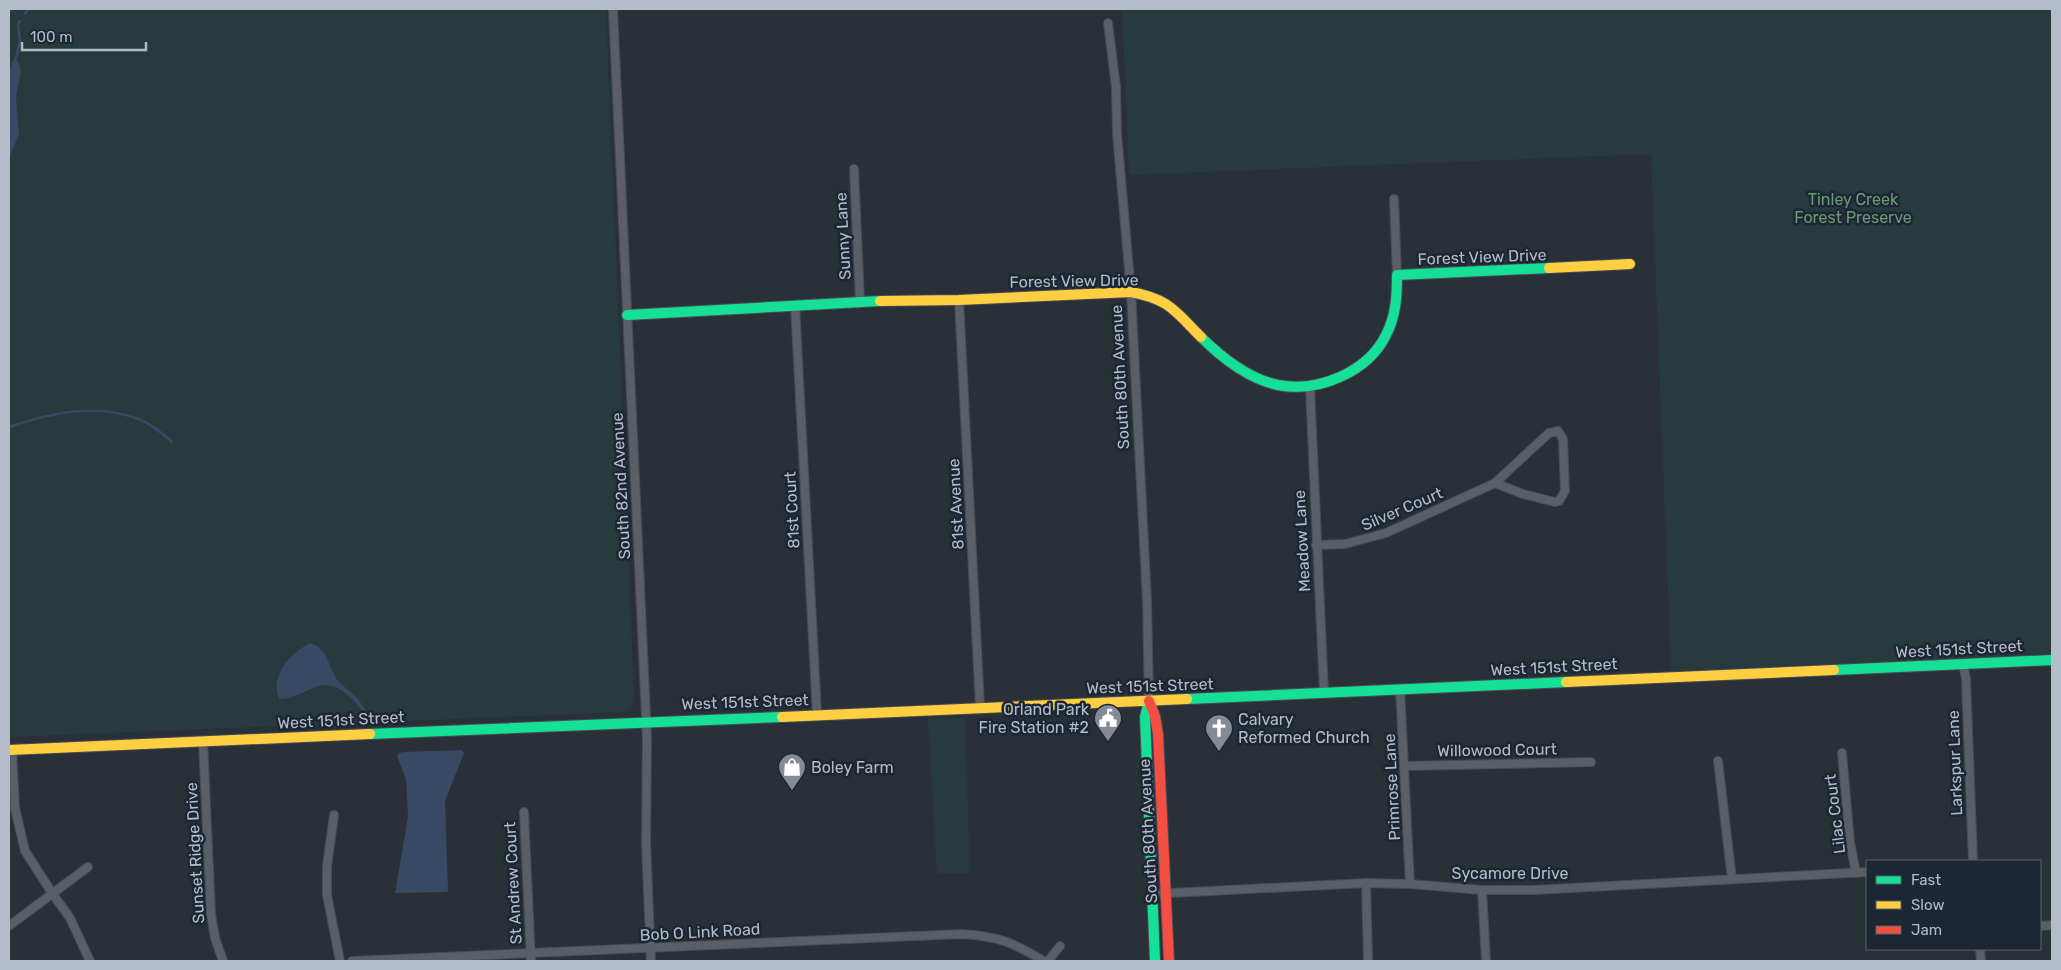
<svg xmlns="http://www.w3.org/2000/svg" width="2061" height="970" font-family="Rubik,sans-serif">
<rect width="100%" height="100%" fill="#2a3038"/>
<g fill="#273a3e">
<path d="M9,9H606L634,695C634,704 632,708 624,712L9,737Z"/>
<path d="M1122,9H2052V654L1671,671L1651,154L1129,175Z"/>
<path d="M965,717L970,873L937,874L928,718Z"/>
</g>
<g fill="#384963">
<path d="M16,60L19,63L21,72L16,97L19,134L9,158V74L12,62Z"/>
<path d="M310,643L318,646L325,654L336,679L358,699L370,716H366C356,702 338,679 316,687C302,692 296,698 279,699C270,674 290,654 310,643Z"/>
<path d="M462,750L464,753L445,801L448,890L447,892L395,893L408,817L406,779L397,756L399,753L404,752Z"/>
</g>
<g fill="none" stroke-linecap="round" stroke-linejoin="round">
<g stroke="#384963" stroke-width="2.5">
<path d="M25,14L28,9"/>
<path d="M15,62L20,41L18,25L20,21"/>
<path d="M9,427C51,413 98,402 141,420C153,425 163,434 172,442"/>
</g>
<g stroke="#484c53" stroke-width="10">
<g id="street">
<path d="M613,9L647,737L646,843L651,961"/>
<path d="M1108,23L1116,87L1117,134L1131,292L1147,601L1149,701"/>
<path d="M854,169L860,301"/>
<path d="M1394,199L1397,275"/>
<path d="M959,300L980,707"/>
<path d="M795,305L817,714"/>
<path d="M1310,388L1324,693"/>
<path d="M1316,545L1345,544L1386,533L1495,483L1523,494L1555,502L1559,501L1565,491L1563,439L1558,431L1549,433L1495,483"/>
<path d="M1963,664L1966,679L1973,861"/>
<path d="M1400,689L1410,884"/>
<path d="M203,741L211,914L215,938L223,961"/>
<path d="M12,750L15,808L25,851L52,893L70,918L90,961"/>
<path d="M1842,753L1850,842L1856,873"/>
<path d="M1718,761L1732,879"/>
<path d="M1405,766L1591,762"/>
<path d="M524,812L531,961"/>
<path d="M334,815L327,866V895L340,961"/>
<path d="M1366,883L1368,961"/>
<path d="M1482,890L1486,961"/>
<path d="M1152,894L1366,883L1410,884L1482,890H1534L1867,872"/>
<path d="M9,926L88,867"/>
<path d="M2040,926L2052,925"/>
<path d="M1980,949L1981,961"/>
<path d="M352,961L962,934C998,936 1014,943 1044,961"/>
<path d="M1048,961L1060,946"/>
</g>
</g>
<g stroke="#484c53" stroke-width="12">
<g id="fast">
<path d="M627,315L880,301"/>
<path d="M1201,337C1222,358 1249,379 1278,385C1318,393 1368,372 1386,335C1396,316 1397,296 1397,275L1549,268"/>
<path d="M1834,670L2052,660"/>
<path d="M1187,699L1566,682"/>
<path d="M1149,701L1145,717L1155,961"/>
<path d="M370,734L782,717"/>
</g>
</g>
<g stroke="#484c53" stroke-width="12">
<g id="slow">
<path d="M1549,268L1630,264"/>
<path d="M880,301L959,300L1131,292C1169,299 1175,311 1201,337"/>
<path d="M1566,682L1834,670"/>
<path d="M782,717L1187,699"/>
<path d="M9,750L370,734"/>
</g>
</g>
<g stroke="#484c53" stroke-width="12">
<path id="jam" d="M1149,701L1155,716L1158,734L1169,961"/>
</g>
<use href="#street" stroke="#5a5e66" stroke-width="8"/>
<use href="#fast" stroke="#16e098" stroke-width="10"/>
<use href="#slow" stroke="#ffcf43" stroke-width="10"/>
<use href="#jam" stroke="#f24e42" stroke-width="10"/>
</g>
<defs>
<g id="civic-pin" transform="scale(1.4375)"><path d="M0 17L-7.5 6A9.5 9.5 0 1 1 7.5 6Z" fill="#848b96" stroke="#1d2633"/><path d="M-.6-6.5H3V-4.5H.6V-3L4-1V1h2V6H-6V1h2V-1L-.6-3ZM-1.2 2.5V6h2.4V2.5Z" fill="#fff"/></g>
<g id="church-pin" transform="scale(1.4375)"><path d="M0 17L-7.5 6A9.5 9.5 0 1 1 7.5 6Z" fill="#848b96" stroke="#1d2633"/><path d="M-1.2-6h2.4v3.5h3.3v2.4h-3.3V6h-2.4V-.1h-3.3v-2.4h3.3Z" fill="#fff"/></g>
<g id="shop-pin" transform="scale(1.4375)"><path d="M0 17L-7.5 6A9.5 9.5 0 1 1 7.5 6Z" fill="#848b96" stroke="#1d2633"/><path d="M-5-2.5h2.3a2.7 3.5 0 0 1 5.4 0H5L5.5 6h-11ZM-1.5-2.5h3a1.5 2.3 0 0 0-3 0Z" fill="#fff"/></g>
</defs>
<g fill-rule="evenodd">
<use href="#civic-pin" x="1108" y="718"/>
<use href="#church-pin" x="1219" y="728"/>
<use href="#shop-pin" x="792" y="767"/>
</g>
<g text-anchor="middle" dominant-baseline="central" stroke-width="5" stroke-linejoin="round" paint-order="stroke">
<g font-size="16" fill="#6b9a76" stroke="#1d2633">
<text x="1853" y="199">Tinley Creek<tspan x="1853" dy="18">Forest Preserve</tspan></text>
</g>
<g font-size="16" fill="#b4bcc9" stroke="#1d2633">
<text transform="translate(843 236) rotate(-93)">Sunny Lane</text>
<text transform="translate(1482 257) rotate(-2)">Forest View Drive</text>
<text transform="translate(1074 281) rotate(-1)">Forest View Drive</text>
<text transform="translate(1120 377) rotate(-93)">South 80th Avenue</text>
<text transform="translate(621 486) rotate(-93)">South 82nd Avenue</text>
<text transform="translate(956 504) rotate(-93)">81st Avenue</text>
<text transform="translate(1402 509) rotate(-23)">Silver Court</text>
<text transform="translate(792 510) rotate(-93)">81st Court</text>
<text transform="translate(1302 541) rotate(-93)">Meadow Lane</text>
<text transform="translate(1959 649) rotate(-3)">West 151st Street</text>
<text transform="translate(1554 667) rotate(-3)">West 151st Street</text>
<text transform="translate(1150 686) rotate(-2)">West 151st Street</text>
<text transform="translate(745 702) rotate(-2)">West 151st Street</text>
<text transform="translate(341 720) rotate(-3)">West 151st Street</text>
<text transform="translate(1497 750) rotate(-1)">Willowood Court</text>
<text transform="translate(1955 763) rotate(-92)">Larkspur Lane</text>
<text transform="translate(1392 787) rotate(-93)">Primrose Lane</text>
<text transform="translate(1835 814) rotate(-97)">Lilac Court</text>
<text transform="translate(1148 831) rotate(-93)">South 80th Avenue</text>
<text transform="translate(195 853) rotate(-93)">Sunset Ridge Drive</text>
<text x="1510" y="873">Sycamore Drive</text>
<text transform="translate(513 883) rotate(-93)">St Andrew Court</text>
<text transform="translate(700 932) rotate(-3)">Bob O Link Road</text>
</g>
<g font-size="16" fill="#b4bcc9" stroke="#1d2633" text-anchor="start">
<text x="1089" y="709" text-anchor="end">Orland Park<tspan x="1089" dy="18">Fire Station #2</tspan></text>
<text x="1238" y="719">Calvary<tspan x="1238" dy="18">Reformed Church</tspan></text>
<text x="811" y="767">Boley Farm</text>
</g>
</g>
<rect width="2061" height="970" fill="none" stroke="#b4bcc9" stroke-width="20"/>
<rect x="1866" y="860" width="175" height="90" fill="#1d2633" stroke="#59626f"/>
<rect x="1876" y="876" width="25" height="8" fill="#16e098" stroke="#59626f"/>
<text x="1911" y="885" font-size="15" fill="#b4bcc9">Fast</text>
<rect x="1876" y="901" width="25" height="8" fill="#ffcf43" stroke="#59626f"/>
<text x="1911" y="910" font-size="15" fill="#b4bcc9">Slow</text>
<rect x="1876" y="926" width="25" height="8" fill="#f24e42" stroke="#59626f"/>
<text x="1911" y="935" font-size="15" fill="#b4bcc9">Jam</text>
<path d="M22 42v8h124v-8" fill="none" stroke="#b4bcc9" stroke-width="2.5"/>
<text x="30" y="42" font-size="15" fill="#b4bcc9" stroke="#1d2633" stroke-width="4" paint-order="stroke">100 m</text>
</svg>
